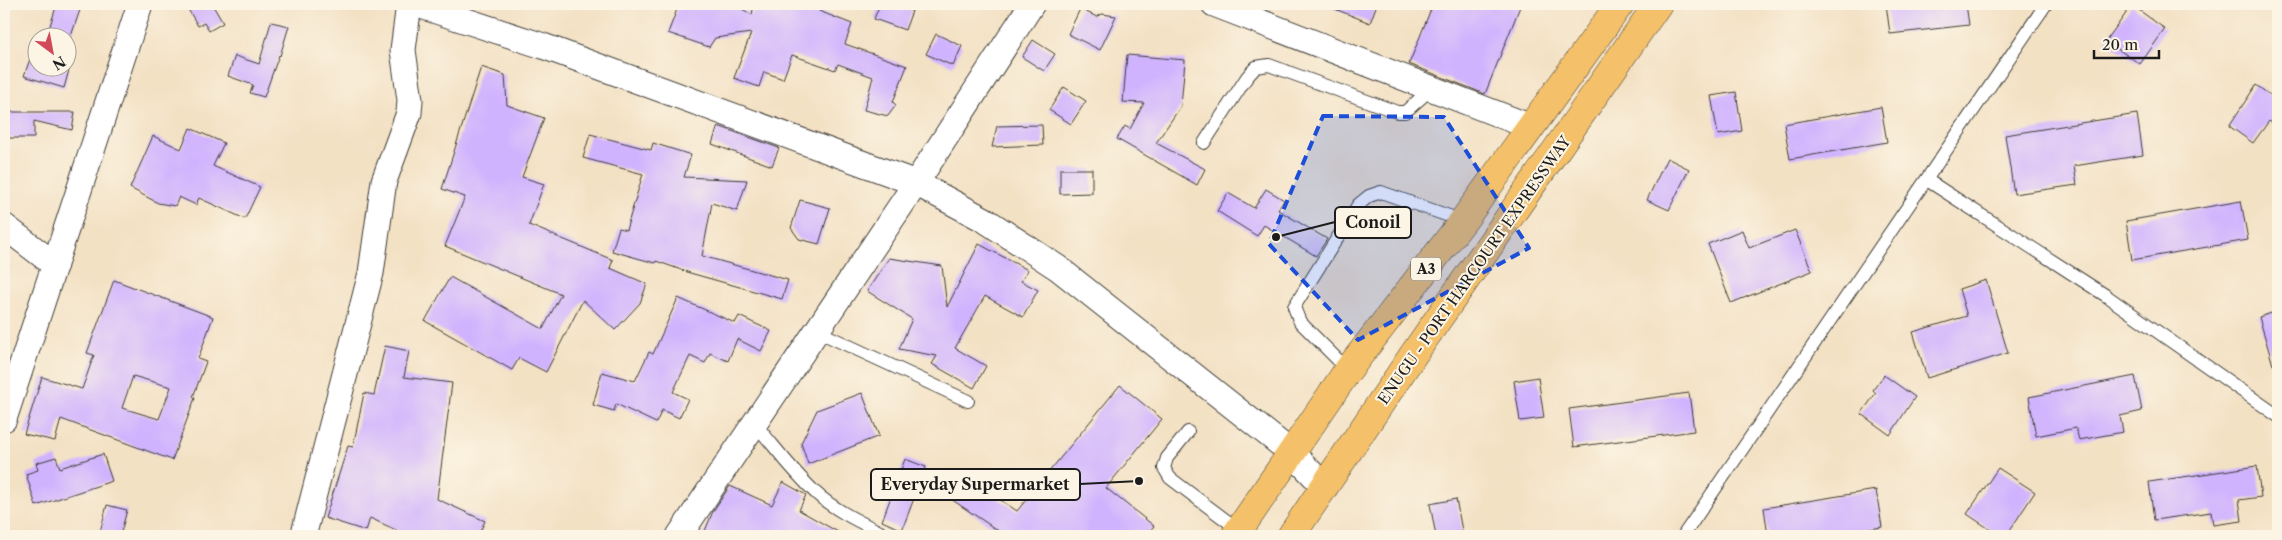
<svg xmlns="http://www.w3.org/2000/svg" width="2282" height="540" font-family="'Libre Caslon Text',serif">
<rect width="100%" height="100%" fill="#fcf5e5"/>
<filter id="ink" filterUnits="userSpaceOnUse"><feTurbulence type="fractalNoise" baseFrequency=".02" numOctaves="2"/><feDisplacementMap in="SourceGraphic" scale="10" xChannelSelector="R" yChannelSelector="G"/><feConvolveMatrix kernelMatrix="1 2 1 2 8 2 1 2 1" color-interpolation-filters="sRGB"/></filter>
<filter id="wash" filterUnits="userSpaceOnUse"><feTurbulence type="fractalNoise" baseFrequency=".0096" numOctaves="4" result="noise"/><feDisplacementMap in="SourceGraphic" scale="20" xChannelSelector="R" yChannelSelector="G"/><feGaussianBlur stdDeviation="1.12" result="paint"/><feColorMatrix in="noise" values="0 0 0 0 0 0 0 0 0 0 0 0 0 0 0 0 0 1.4 0 .05"/><feComposite in="paint" operator="in"/></filter>
<g filter="url(#wash)">
<rect width="100%" height="100%" fill="#f3e1c4"/>
<g id="blocks">
<g fill="#d0b3fe" fill-rule="evenodd">
<path d="M57,4H82L68,45V38H46Z"/>
<path d="M185,4H212L223,23L209,31L204,23L198,26Z"/>
<path d="M679,4H734L752,15L754,4H822L819,11L852,24L845,44L907,66L893,102L896,105L888,116L864,110L873,77L838,64L835,70L792,55L783,79L764,72L759,87L734,78L751,33L715,38L709,47L668,33Z"/>
<path d="M880,4H893L912,11L905,30L874,19Z"/>
<path d="M1325,4H1377L1370,23L1325,5Z"/>
<path d="M1433,4H1521L1485,94L1409,64Z"/>
<path d="M1886,4H1966L1969,25L1890,34Z"/>
<path d="M2132,5L2165,29L2140,64L2106,41Z"/>
<path d="M1080,9L1097,17L1102,14L1116,16L1100,50L1068,34Z"/>
<path d="M271,22L289,26L280,56L279,55L264,97L250,93L253,85L228,76L235,56L259,64Z"/>
<path d="M936,34L962,46L953,66L926,54Z"/>
<path d="M1033,40L1055,54L1044,71L1022,57Z"/>
<path d="M1127,55L1185,60L1181,106L1156,143L1205,169L1197,185L1117,139L1125,126L1130,129L1144,103L1123,102Z"/>
<path d="M30,59L38,61V68H60L69,70L64,88L24,76Z"/>
<path d="M481,67L505,75L507,105L544,118L522,177L544,184L529,225L613,260L610,268L647,284L640,303L615,330L583,300L546,372L519,358L512,370L425,321L450,277L543,329L561,294L445,246L465,197L442,189Z"/>
<path d="M2256,85L2278,101V127L2269,121L2253,143L2229,126Z"/>
<path d="M1064,87L1086,101L1071,124L1049,110Z"/>
<path d="M1736,92L1742,131L1718,135L1711,96Z"/>
<path d="M1881,107L1887,142L1790,159L1784,124Z"/>
<path d="M4,112H75L72,130L34,121V138H4Z"/>
<path d="M2137,114L2143,155L2074,166L2077,185L2014,194L2005,135Z"/>
<path d="M1042,125L1043,145L992,147L997,126Z"/>
<path d="M718,126L779,148L772,166L712,144Z"/>
<path d="M190,128L224,143L213,166L260,187L245,219L199,198L196,205L179,197L175,206L158,203L130,188L153,136L181,149Z"/>
<path d="M590,134L651,150L653,143L691,155L684,177L747,180L737,211L712,203L702,256L788,280L782,299L690,273L656,261L655,263L612,251L619,228L626,230L643,174L583,158Z"/>
<path d="M1667,158L1689,169L1669,210L1647,200Z"/>
<path d="M1060,169H1092V193L1060,194Z"/>
<path d="M1266,189L1284,200L1278,210L1327,239L1316,256L1264,225L1257,236L1217,211L1228,193L1254,208Z"/>
<path d="M800,200L830,208L819,244L799,239L791,228Z"/>
<path d="M2241,201L2248,240L2132,260L2126,221Z"/>
<path d="M1742,230L1749,248L1795,230L1812,271L1731,303L1708,244Z"/>
<path d="M979,244L1028,270L1021,281L1038,290L1023,317L985,296L955,348L986,366L974,388L932,364L937,356L899,349L912,319L867,291L889,258L942,266L947,307Z"/>
<path d="M114,280L213,317L198,359L206,362L193,397L195,398L172,460L61,419L55,441L24,434L42,377L82,389L94,355L87,353ZM133,376L171,387L159,419L122,408Z"/>
<path d="M1986,280L2008,353L1927,378L1913,332L1967,316L1959,289Z"/>
<path d="M678,298L735,323L739,316L771,331L761,351L737,339L728,361L710,353L705,363L690,356L673,392L688,399L679,418L662,410L656,423L616,404L614,411L593,405L602,372L635,381L649,352L653,354Z"/>
<path d="M2278,311V364L2273,365L2259,317Z"/>
<path d="M385,346L409,351L404,377L452,383L437,499L485,521L478,536H409L370,518L366,531L325,518L348,446L353,447L364,393L374,395Z"/>
<path d="M1884,375L1915,397L1890,435L1861,414L1876,393L1873,390Z"/>
<path d="M2135,376L2142,411L2120,416L2123,432L2079,440L2076,428L2036,436L2029,397Z"/>
<path d="M1538,377L1544,418L1520,421L1514,381Z"/>
<path d="M1120,385L1162,419L1106,488L1154,526L1145,536H1006L945,495L960,473L1017,511Z"/>
<path d="M862,393L879,436L808,464L801,443L817,410Z"/>
<path d="M1689,393L1694,431L1574,447L1569,409Z"/>
<path d="M103,454L112,481L36,506L26,474L38,470L36,463L56,457L60,468Z"/>
<path d="M905,459L926,467L902,530L882,521Z"/>
<path d="M2257,466L2261,497L2239,500L2242,521L2213,525L2211,512L2154,520L2149,482Z"/>
<path d="M1998,468L2035,492L2006,536H2000L1967,514Z"/>
<path d="M783,482L806,495L799,510L845,536H703L713,511L730,486L772,505Z"/>
<path d="M1876,490L1882,527L1829,536H1768L1764,508Z"/>
<path d="M1456,499L1463,536H1436L1430,504Z"/>
<path d="M107,505L127,510L120,536H99Z"/>
</g>
</g>
</g>
<g filter="url(#ink)">
<use href="#blocks" fill-opacity="0" stroke="#3c3a35" stroke-width="1"/>
<g fill="none" stroke-linecap="round" stroke-linejoin="round">
<g stroke="#3c3a35" stroke-width="14">
<g id="lane">
<path d="M1204,143L1247,77L1256,67L1269,65L1397,112H1405L1431,89"/>
<path d="M1927,180L2105,295L2278,416"/>
<path d="M817,331L968,401"/>
<path d="M1348,370L1300,322L1294,307L1358,205L1369,196L1381,192L1463,221"/>
<path d="M755,424C775,447 794,473 817,494C835,510 858,521 880,532"/>
<path d="M1188,432L1167,458L1164,468L1170,478L1239,530"/>
<path d="M1683,536L2046,4"/>
</g>
</g>
<g stroke="#3c3a35" stroke-width="27">
<g id="street">
<path d="M415,4L543,46L916,183L985,220L1058,268L1293,454L1325,487"/>
<path d="M1214,4L1531,127"/>
<path d="M4,226L55,265"/>
<path d="M4,419L140,4"/>
<path d="M304,533L371,273L384,181L409,113L410,100L403,50L409,4"/>
<path d="M679,536L916,183L1032,4"/>
</g>
</g>
<g stroke="#3c3a35" stroke-width="29">
<g id="highway">
<path d="M1235,536L1348,370L1463,221L1620,4"/>
<path d="M1291,536L1413,355L1658,4"/>
</g>
</g>
<use href="#lane" stroke="#fff" stroke-width="12"/>
<use href="#street" stroke="#fff" stroke-width="25"/>
<use href="#highway" stroke="#f4c16a" stroke-width="28"/>
</g>
</g>
<path fill="#1d4ed8" fill-opacity="0.2" stroke="#1d4ed8" stroke-width="4" stroke-dasharray="10 6" stroke-linejoin="round" d="M1323,116L1444,117L1529,248L1358,340L1269,244Z"/>
<g text-anchor="middle" dominant-baseline="central" stroke-width="4" stroke-linejoin="round" paint-order="stroke">
<rect fill="#fcf5e5" stroke="#5f5d58" stroke-width="1" x="1411" y="257.5" width="30" height="23" rx="4"/>
<g font-size="14" font-weight="bold" fill="#1c1c1c">
<text x="1426" y="269">A3</text>
</g>
<g font-size="15" fill="#1c1c1c" stroke="#fcf5e5">
<text transform="translate(1474 270) rotate(-55)">ENUGU - PORT HARCOURT EXPRESSWAY</text>
</g>
</g>
<path fill="none" stroke="#1c1c1c" stroke-width="2" d="M1276 237L1335 222M1139 481L1080 484"/>
<g fill="#1c1c1c" stroke="#fcf5e5" stroke-width="2">
<circle cx="1276" cy="237" r="5"/>
<circle cx="1139" cy="481" r="5"/>
</g>
<g fill="#fcf5e5" stroke="#1c1c1c" stroke-width="2">
<rect x="1335" y="207" width="76" height="31" rx="5"/>
<rect x="871" y="469" width="209" height="31" rx="5"/>
</g>
<g font-size="16" text-anchor="middle" font-weight="bold" fill="#1c1c1c">
<text x="1373" y="228">Conoil</text>
<text x="975" y="490">Everyday Supermarket</text>
</g>
<rect width="2282" height="540" fill="none" stroke="#fcf5e5" stroke-width="20"/>
<g transform="translate(52 52) rotate(148)"><circle r="24" fill="#fcf5e5" stroke="#a29e95"/>
<path d="M0-4L9 19L0 12L-9 19Z" fill="#d1495b"/>
<text y="-8" font-size="14" font-weight="bold" text-anchor="middle" fill="#1c1c1c">N</text>
</g>
<path d="M2094 50v8h65v-8" fill="none" stroke="#1c1c1c" stroke-width="2.5"/>
<text x="2102" y="50" font-size="15" fill="#1c1c1c" stroke="#fcf5e5" stroke-width="4" paint-order="stroke">20 m</text>
</svg>
